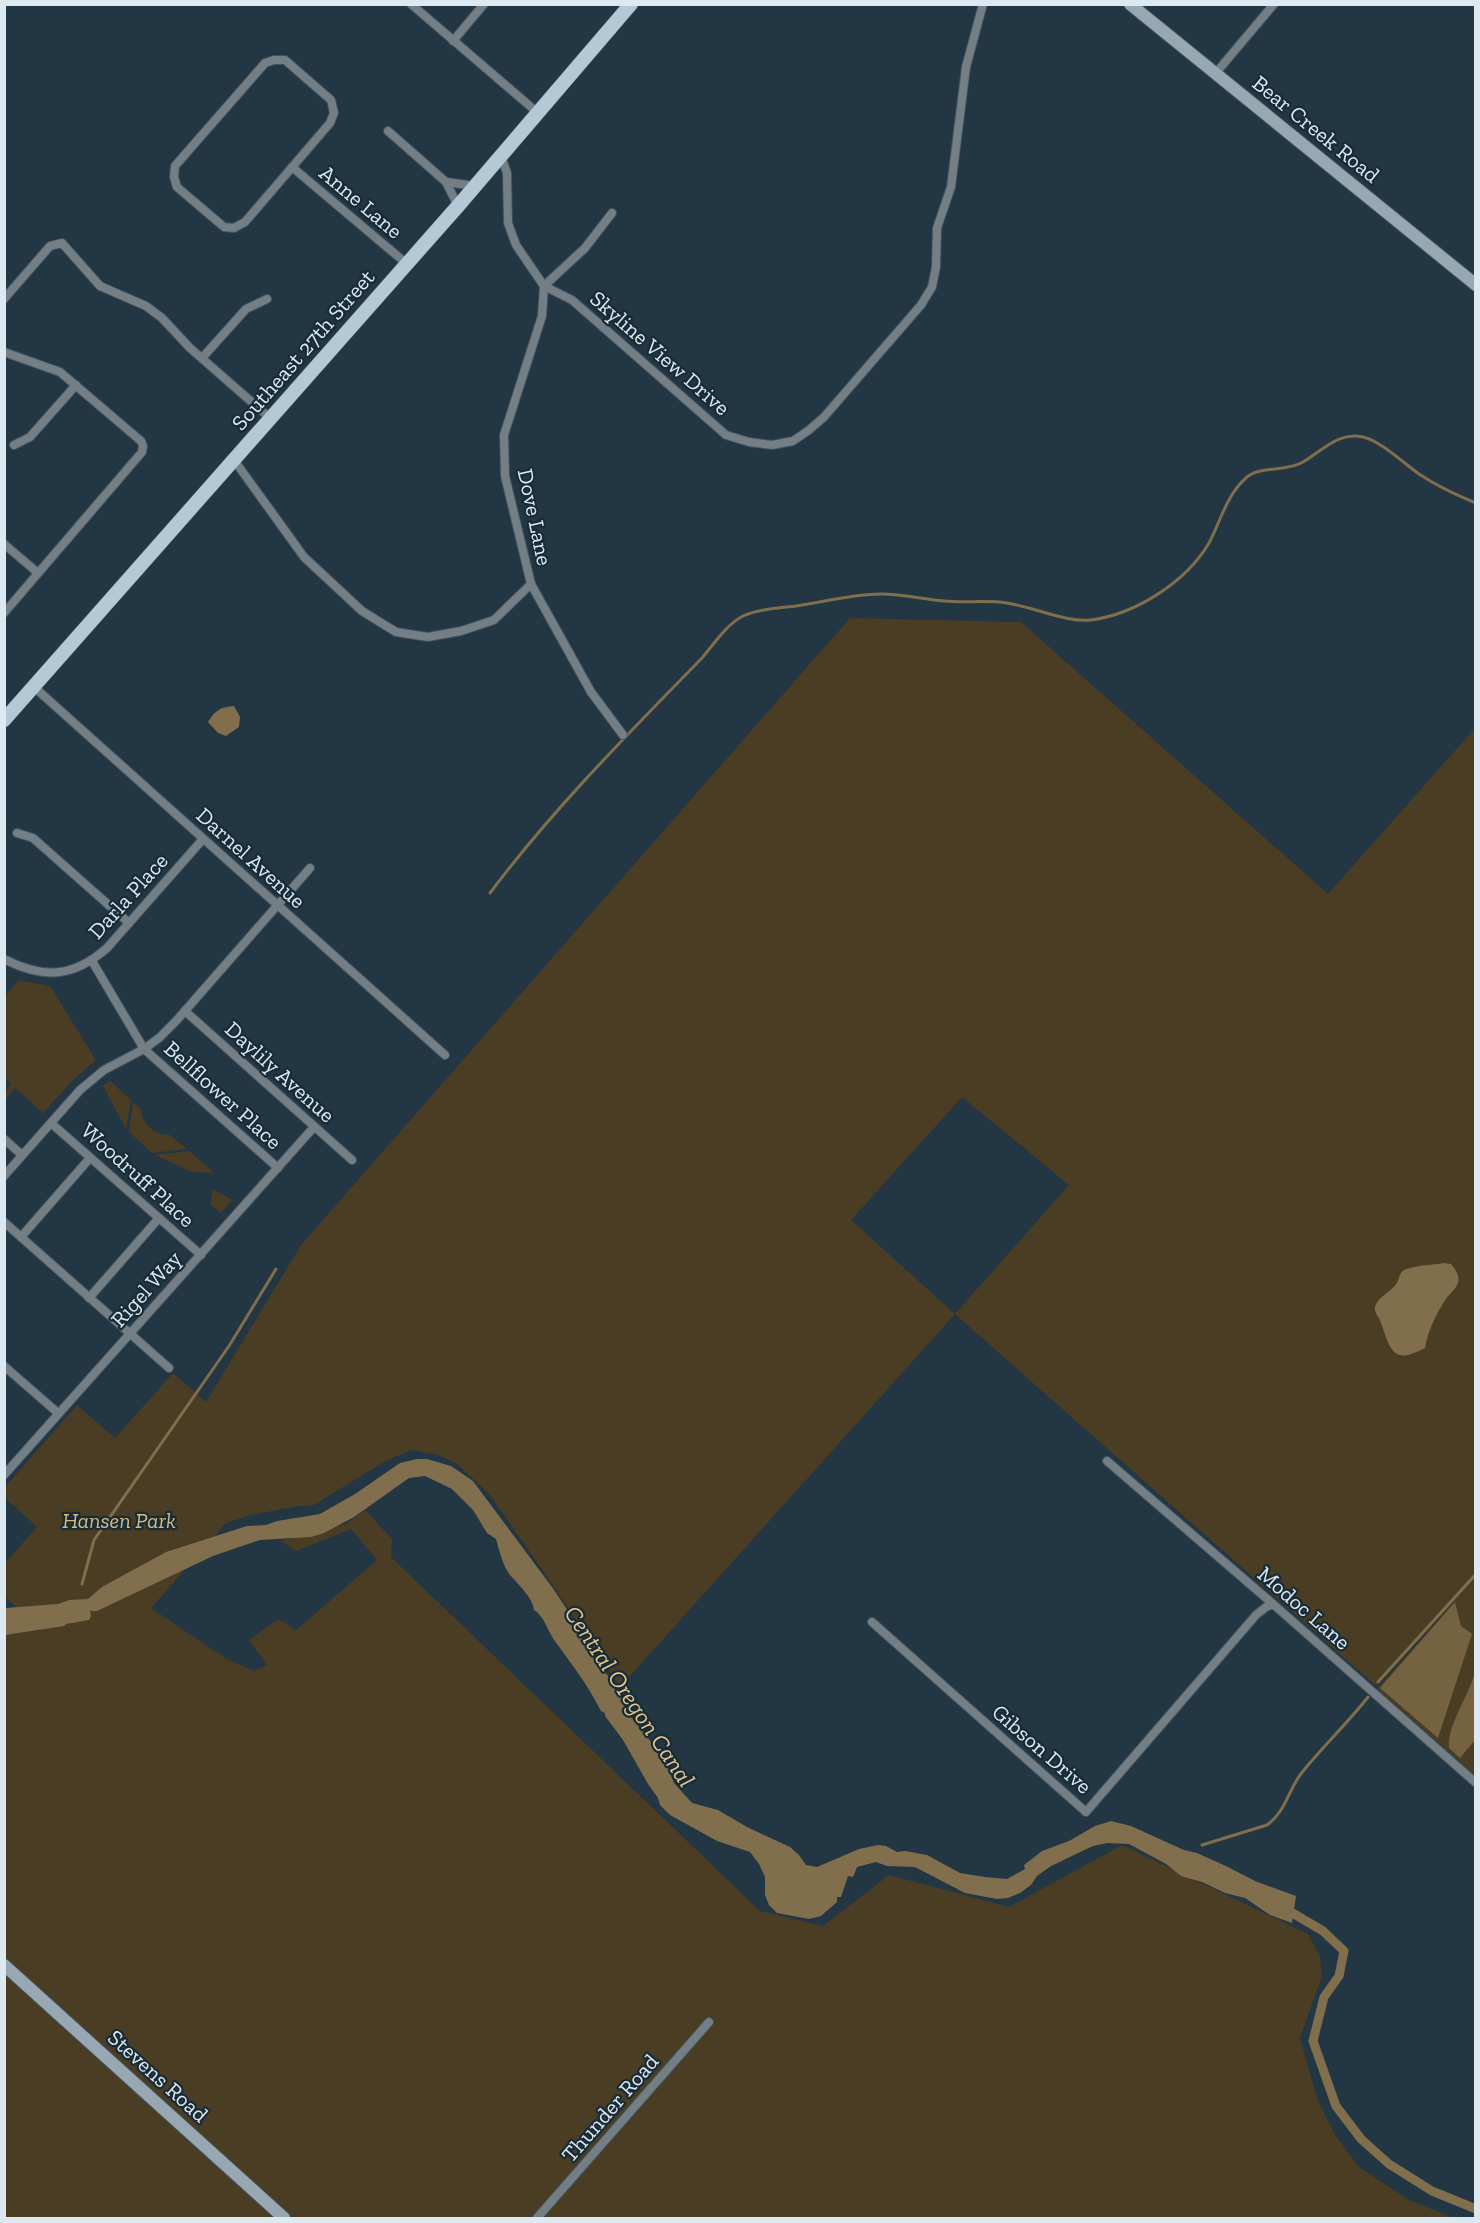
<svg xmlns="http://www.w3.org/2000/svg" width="1480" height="2223" font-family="'Zilla Slab',serif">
<rect width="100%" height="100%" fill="#223643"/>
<g fill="#4b3d24" fill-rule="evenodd">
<path d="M850,618L1021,622L1328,894L1475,728V1775L1377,1689L1463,1591L1376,1686L955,1314L620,1687L544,1572L489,1494L457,1464L439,1455L411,1450L382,1463L314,1505L300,1506L250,1515L226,1523L151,1608L225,1658L254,1671L267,1665L249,1640L278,1619L296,1630L377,1560L351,1529L296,1551L281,1541L346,1524L365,1510L392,1539L391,1557L760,1911L823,1926L889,1875L1009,1907L1122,1845L1308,1934L1320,1956L1322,1976L1300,2038L1317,2098L1335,2135L1359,2167L1409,2200L1454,2218H5V1633L42,1630L5,1597V1563L37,1527L5,1498V1487L77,1405L115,1438L173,1373L206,1402L301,1245ZM962,1097L1069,1185L955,1314L851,1220Z"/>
<path d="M19,980L50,986L96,1060L73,1080L43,1113L15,1088L5,1100V1092L11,1084L5,1078V996Z"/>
<path d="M110,1081L131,1100L126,1129L104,1088L103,1086Z"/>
<path d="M133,1102L142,1110C140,1124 157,1136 170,1135L187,1149L152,1153L129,1132Z"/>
<path d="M189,1151L214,1173L192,1172L155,1155Z"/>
<path d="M213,1189L232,1200L221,1213L210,1204Z"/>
</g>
<g fill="#746240">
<path d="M1455,1602L1461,1626L1472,1634L1438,1738L1380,1688Z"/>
<path d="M1475,1672V1740L1460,1758L1449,1748C1447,1725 1469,1696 1475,1672Z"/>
</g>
<g fill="#816e4c">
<path d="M234,706L240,717L239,727L226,736L218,733L208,722C215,710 221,707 234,706Z"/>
<path d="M1444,1263L1451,1264C1456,1270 1461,1277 1457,1285C1454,1291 1448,1295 1445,1300C1436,1315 1428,1330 1425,1348C1393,1365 1391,1351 1381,1323C1379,1317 1374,1313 1375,1307C1377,1297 1391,1292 1397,1283C1400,1277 1399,1271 1407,1269C1418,1265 1432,1265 1444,1263Z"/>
<path d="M417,1459H427L451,1466L473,1481L552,1587L566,1608L588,1649L611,1680L626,1705L627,1712L663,1757L674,1783L692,1803L718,1810L747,1827L790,1847L799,1855L806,1865L817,1867L859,1849L878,1845L886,1846L897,1852L905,1851L927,1855L960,1873L985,1877L1007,1879L1025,1869L1024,1865L1042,1851L1069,1841L1095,1826L1111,1821L1131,1826L1184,1850L1197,1853L1228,1867L1255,1881L1296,1896L1292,1923L1270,1915L1245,1898L1225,1893L1202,1882L1181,1876L1166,1864L1129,1844L1107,1843L1093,1846L1051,1866L1037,1876L1031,1885L1020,1893L1008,1898L997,1899L965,1893L915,1867L887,1866L876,1862L857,1867L853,1877L848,1876L841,1897H837V1902L821,1916L809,1919L777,1913L769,1905L765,1895V1877L759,1864L750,1852L717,1841L670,1815L660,1805L658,1798L648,1784L623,1740L605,1716V1713L601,1711C588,1685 571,1663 554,1640C547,1629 544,1616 534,1610C533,1598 518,1584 510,1575C503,1566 499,1550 496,1539L487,1533L473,1510L452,1489L425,1476L409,1478L354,1517L324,1533L311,1537L260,1540L213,1556L97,1611H90L91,1616L89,1620L66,1624L64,1626L5,1635V1608L58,1604L69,1600L88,1599L102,1587L166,1552L247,1526L266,1525L277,1521L320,1514L355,1494L400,1463Z"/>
</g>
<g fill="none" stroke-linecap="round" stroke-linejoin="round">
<g stroke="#816e4c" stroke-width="3">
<path d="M490,893C553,809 628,734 702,658C714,644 726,625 743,616C758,609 779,608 796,606C823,602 853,594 881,594C902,594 923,599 944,601C965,603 987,600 1007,603C1033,607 1068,623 1091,620C1136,614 1186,582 1209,543C1221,520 1227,494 1247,477C1260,466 1286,472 1303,462C1322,451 1339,431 1363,437C1379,440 1405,464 1419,474C1437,486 1456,495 1476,503"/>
<path d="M82,1584L94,1540L229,1346L276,1269"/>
<path d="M1378,1682L1476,1574"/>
<path d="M1202,1845L1267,1825C1285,1812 1288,1792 1300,1775C1321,1748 1347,1724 1368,1697"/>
</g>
<path stroke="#816e4c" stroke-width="9" d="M1284,1908L1323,1931L1344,1951L1339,1976L1324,1997L1313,2041L1336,2106L1361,2139L1389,2164L1432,2191L1476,2209"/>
<g stroke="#40535f" stroke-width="10">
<g id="street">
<path d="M411,4L538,113"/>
<path d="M453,41L484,4"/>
<path d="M274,60H285L331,100L334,113L330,123L245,222L234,228L224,227L177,187L174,177L175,166L265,63Z"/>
<path d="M1215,74L1274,4"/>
<path d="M388,131L446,182L458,206"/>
<path d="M501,156L507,173L508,223L516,245L544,286L572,300L726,435L749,442L772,445L793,441L809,430L824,417L921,305L932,287L936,267L937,228L951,187L966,67L983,4"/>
<path d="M292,167L407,264"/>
<path d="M446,182L475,186"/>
<path d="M612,213L585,248L544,286L542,316L504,435L505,476L531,584L591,692L623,735"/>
<path d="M4,299L50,246L62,243L100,286L146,306L162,318L190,348L270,418"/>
<path d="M4,352L60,372L141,441L143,446L142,452L4,613"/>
<path d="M202,358L246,309L267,299"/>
<path d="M14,445L30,437L76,385"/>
<path d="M234,460L304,557L362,611L396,632L428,637L461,631L494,620L531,584"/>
<path d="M4,544L38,573"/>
<path d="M34,687L445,1055"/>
<path d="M17,833L33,838L129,923"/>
<path d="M4,959C43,979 73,978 107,948L203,839"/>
<path d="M92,961L144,1049L278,1168"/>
<path d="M185,1011L352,1160"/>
<path d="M51,1123L201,1255"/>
<path d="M4,1139L22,1155"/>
<path d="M4,1176L80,1090L104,1070L144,1049L159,1038L177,1020L310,868"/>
<path d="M4,1222L169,1368"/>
<path d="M21,1237L90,1158"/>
<path d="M89,1298L159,1218"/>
<path d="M4,1366L58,1413"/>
<path d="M1107,1461L1273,1604L1476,1783"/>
<path d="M4,1475L314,1127"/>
<path d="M872,1622L1086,1812L1256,1615L1266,1607L1273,1604"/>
<path d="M537,2218L709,2022"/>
</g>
</g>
<g stroke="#40535f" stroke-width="14">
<g id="secondary">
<path d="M1130,4L1476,285"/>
<path d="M4,1965L284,2218"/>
</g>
</g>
<g stroke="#40535f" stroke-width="15">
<path id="primary" d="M4,720L458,206L631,4"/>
</g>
<use href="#street" stroke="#747e85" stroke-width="8"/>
<use href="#secondary" stroke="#98a8b3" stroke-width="12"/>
<use href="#primary" stroke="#b4c8d6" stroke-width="14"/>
</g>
<g text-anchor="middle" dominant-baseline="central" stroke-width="4.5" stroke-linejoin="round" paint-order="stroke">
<g font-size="22" fill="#dde9f1" stroke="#182c38">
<text transform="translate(1316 129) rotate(39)">Bear Creek Road</text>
<text transform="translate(361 202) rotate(40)">Anne Lane</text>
<text transform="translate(303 350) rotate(-49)">Southeast 27th Street</text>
<text transform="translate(660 353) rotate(41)">Skyline View Drive</text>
<text transform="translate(535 517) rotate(78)">Dove Lane</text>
<text transform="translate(251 858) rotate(42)">Darnel Avenue</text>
<text transform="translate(128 896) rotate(-48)">Darla Place</text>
<text transform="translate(280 1072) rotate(42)">Daylily Avenue</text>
<text transform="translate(223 1095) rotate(42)">Bellflower Place</text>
<text transform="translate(138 1175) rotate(42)">Woodruff Place</text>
<text transform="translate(146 1289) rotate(-48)">Rigel Way</text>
<text transform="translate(1304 1608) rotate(41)">Modoc Lane</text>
<text transform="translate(1042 1749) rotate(41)">Gibson Drive</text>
<text transform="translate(158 2076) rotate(42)">Stevens Road</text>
<text transform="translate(610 2108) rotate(-49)">Thunder Road</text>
</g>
<g font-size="22" font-style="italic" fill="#d9b97e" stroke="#182c38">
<text x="119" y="1520">Hansen Park</text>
</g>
<g font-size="24" font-style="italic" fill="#e6c68a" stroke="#182c38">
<text transform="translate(630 1696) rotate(56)">Central Oregon Canal</text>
</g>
</g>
<rect width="1480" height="2223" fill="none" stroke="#dde9f1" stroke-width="12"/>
</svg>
